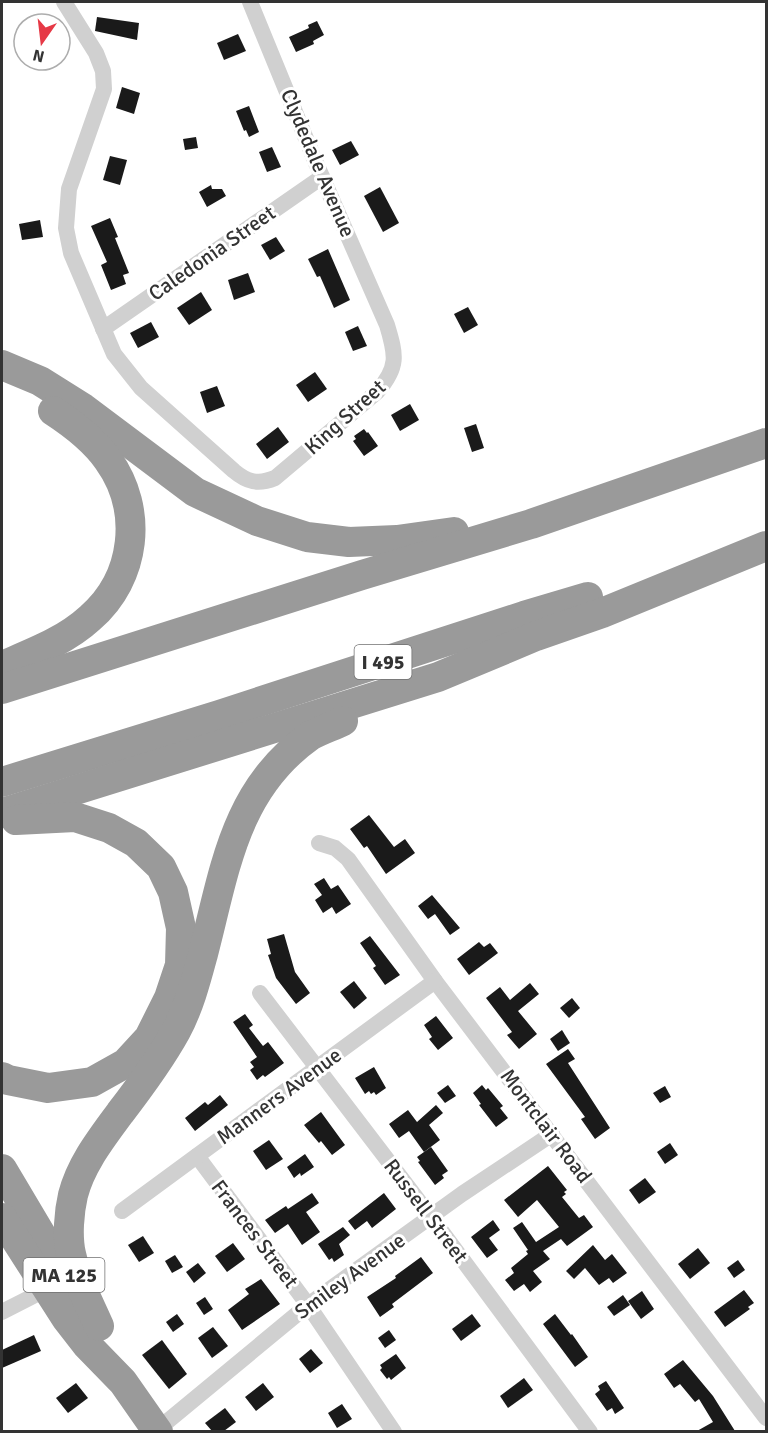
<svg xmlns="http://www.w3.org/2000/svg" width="768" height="1433" font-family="Signika,sans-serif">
<rect width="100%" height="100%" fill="#fff"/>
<g fill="#1a1a1a">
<path d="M97,17L139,23L137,40L95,31Z"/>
<path d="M317,21L324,35L313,41L314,44L296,52L289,37L309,28L308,25Z"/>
<path d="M238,34L246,51L224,60L217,43Z"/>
<path d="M122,87L140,93L134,114L116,108Z"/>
<path d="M249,106L259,132L249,137L246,130L244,131L236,111Z"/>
<path d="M196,137L198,148L185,150L183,139Z"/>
<path d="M351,141L359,155L340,165L332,150Z"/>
<path d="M272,147L281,167L267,172L259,152Z"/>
<path d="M110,156L127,160L120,185L103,180Z"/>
<path d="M211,185L212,189H222L226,196L207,207L199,192Z"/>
<path d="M380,187L399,223L383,232L364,196Z"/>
<path d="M110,218L118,237L115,238L129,273L123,275L126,284L111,290L101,265L107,262L91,226Z"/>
<path d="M40,220L43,237L22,240L19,224Z"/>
<path d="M276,237L285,251L270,260L261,245Z"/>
<path d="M328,249L350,300L334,308L320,276L317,277L308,259Z"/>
<path d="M248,273L255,292L234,300L228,280Z"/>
<path d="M201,292L212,310L189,325L177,308Z"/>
<path d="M468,307L478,325L464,333L454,314Z"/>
<path d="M151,322L159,337L138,348L130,333Z"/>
<path d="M358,326L367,346L353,351L345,332Z"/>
<path d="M315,372L327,389L308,402L296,385Z"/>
<path d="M217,386L225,406L207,413L200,392Z"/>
<path d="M410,404L419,420L400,431L391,415Z"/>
<path d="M476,424L484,448L472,452L464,428Z"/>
<path d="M278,427L289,442L267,459L256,444Z"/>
<path d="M364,429L367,433L368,432L378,446L364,456L353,441L356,439L354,436Z"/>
<path d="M369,815L394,847L405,839L415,853L386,874L367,846L364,848L350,829Z"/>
<path d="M324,878L331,889L338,885L351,904L336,914L332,907L323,913L315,900L322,895L314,884Z"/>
<path d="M432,895L460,928L450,935L435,914L428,919L418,906Z"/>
<path d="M284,934L295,972L310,993L296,1004L276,978L268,955L271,954L267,939Z"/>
<path d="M370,936L400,975L385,985L373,968L376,966L360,943Z"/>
<path d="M479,942L484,947L490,943L498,953L469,975L457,959Z"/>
<path d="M354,981L367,998L354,1009L340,992Z"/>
<path d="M530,983L539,994L518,1011L537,1034L519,1049L507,1035L512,1032L486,998L500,987L510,1000Z"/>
<path d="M572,998L580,1008L569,1018L560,1008Z"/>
<path d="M245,1014L253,1025L249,1028L263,1046L268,1042L284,1063L265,1077L263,1075L257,1080L250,1070L254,1067L250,1062L257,1057L233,1022Z"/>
<path d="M436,1016L453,1038L438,1050L429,1039L432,1037L424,1025Z"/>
<path d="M562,1030L570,1043L558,1051L550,1039Z"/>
<path d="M568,1049L575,1059L568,1063L610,1128L595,1139L581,1119L585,1117L546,1064Z"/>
<path d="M374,1067L386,1088L376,1095L374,1092L371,1094L369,1091L365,1094L355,1078Z"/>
<path d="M448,1085L456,1096L445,1103L437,1093Z"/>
<path d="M482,1085L486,1090L488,1088L503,1106L500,1108L508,1118L496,1127L479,1105L481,1104L473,1093Z"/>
<path d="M665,1086L671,1097L660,1103L653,1093Z"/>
<path d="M220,1095L228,1105L195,1131L185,1118L205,1102L208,1105Z"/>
<path d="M436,1105L443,1113L429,1125L440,1140L424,1152L409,1131L399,1138L389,1124L408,1110L417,1122Z"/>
<path d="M321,1112L345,1145L332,1155L321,1141L319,1143L304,1125Z"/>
<path d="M269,1140L283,1159L266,1170L253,1151Z"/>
<path d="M670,1143L678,1155L665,1164L657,1152Z"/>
<path d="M431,1147L448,1171L442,1175L444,1178L435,1185L418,1162L420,1161L417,1157Z"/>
<path d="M305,1154L314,1167L301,1176L300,1173L294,1178L287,1167Z"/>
<path d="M548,1166L567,1190L564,1192L566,1194L562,1197L579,1218L584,1215L593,1227L567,1246L561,1239L543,1251L550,1259L533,1271L542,1282L530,1292L524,1284L514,1291L505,1280L514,1273L511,1268L528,1254L526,1251L528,1250L513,1228L522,1222L536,1242L559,1227L537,1200L518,1217L504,1200Z"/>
<path d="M645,1178L656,1192L639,1204L629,1190Z"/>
<path d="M312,1193L319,1203L306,1212L320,1232L302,1245L288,1224L275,1233L265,1220L286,1206L288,1209Z"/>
<path d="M384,1193L396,1209L372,1228L367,1221L355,1230L348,1221Z"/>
<path d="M493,1220L500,1230L489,1238L498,1250L487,1258L471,1237Z"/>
<path d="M343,1227L350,1235L339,1244L344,1255L334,1262L332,1258L329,1260L318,1244Z"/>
<path d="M143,1236L154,1253L139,1262L128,1245Z"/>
<path d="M233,1243L245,1259L227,1272L215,1256Z"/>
<path d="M593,1245L605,1260L612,1254L627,1273L613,1283L609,1278L599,1285L585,1268L574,1279L566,1271Z"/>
<path d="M698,1248L710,1263L690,1279L678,1264Z"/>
<path d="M175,1255L183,1267L172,1273L165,1261Z"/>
<path d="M421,1257L433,1273L392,1304L394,1307L380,1317L367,1297L396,1278L395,1276Z"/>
<path d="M738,1260L745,1270L734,1278L727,1268Z"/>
<path d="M198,1263L206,1273L194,1283L186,1272Z"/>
<path d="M261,1279L280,1304L242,1330L228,1310L249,1294L245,1289Z"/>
<path d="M744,1290L754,1303L748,1307L750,1309L725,1327L714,1312Z"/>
<path d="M642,1291L654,1309L641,1319L628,1301Z"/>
<path d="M623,1295L630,1305L614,1316L607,1307Z"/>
<path d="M205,1297L213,1309L204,1315L196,1303Z"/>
<path d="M177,1314L184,1324L173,1332L166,1322Z"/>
<path d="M472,1314L481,1326L461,1341L452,1329Z"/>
<path d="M555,1314L571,1335L572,1334L588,1357L575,1367L543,1324Z"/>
<path d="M213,1327L228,1346L212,1358L198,1338Z"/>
<path d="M389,1330L396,1340L385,1348L378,1338Z"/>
<path d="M34,1335L41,1351L2,1368V1350Z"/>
<path d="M162,1340L187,1374L169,1389L142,1355Z"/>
<path d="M311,1349L323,1363L310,1373L299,1359Z"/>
<path d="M396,1354L406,1368L391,1380L389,1377L387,1379L380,1370L382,1368L380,1365Z"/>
<path d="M683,1360L713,1396L735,1431H697L713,1422L699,1399L695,1402L680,1384L674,1388L664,1374Z"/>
<path d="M524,1378L533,1390L508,1408L500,1396Z"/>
<path d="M606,1381L624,1408L615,1414L612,1408L607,1411L595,1394L600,1390L598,1386Z"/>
<path d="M76,1383L88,1398L68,1413L56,1398Z"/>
<path d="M263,1383L274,1397L256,1411L245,1397Z"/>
<path d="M342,1404L352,1419L337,1428L328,1413Z"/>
<path d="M225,1408L236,1422L224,1431H212L205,1423Z"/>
</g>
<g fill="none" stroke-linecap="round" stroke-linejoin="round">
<g stroke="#d0d0d0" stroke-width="16">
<path d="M64,2L96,53L103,71L104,89L69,189L66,228L71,253L114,354L141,388L234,471C247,482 258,485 275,478L377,392C399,367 396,355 387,325L316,163L250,2"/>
<path d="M103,329L322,177"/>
<path d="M319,843L335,848L348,859L435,981L766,1418"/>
<path d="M260,993L431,1217L590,1432"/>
<path d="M197,1156L308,1305L394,1432"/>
<path d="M122,1211L435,981"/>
<path d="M2,1312L47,1289"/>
<path d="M157,1430L308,1305L462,1194L552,1134"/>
</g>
<g stroke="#9a9a9a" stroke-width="30">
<path d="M2,365L40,381L83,408L195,492L257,521L307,537L349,542L397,540L454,532"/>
<path d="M2,666C32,653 65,641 90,618C136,578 144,510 108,460C94,440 73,424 53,411"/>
<path d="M2,689L362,575L531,524L766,443"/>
<path d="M2,782L219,715L524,616L588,597"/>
<path d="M2,813L438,677L536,636L602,613L766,546"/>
<path d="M2,1077L8,1080L48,1088L92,1082L126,1063L149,1038L169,998L180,965L181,928L173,892L161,867L136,843L109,828L75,817L16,820"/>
<path d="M2,1169L71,1285"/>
<path d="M2,1218L66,1318L87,1345L123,1382L158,1432"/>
<path d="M99,1326C89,1303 76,1279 71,1254C67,1237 69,1212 73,1195C81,1164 101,1139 120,1113C140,1087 160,1060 176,1031C189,1007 196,980 203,954C225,870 234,790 310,736C320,730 333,726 343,721"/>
</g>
</g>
<g text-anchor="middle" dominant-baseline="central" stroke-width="6" stroke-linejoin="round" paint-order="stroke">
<g fill="#fff" stroke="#707070" stroke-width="1.5">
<rect x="354.5" y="645" width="57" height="34" rx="4.5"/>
<rect x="23.5" y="1258" width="81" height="34" rx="4.5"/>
</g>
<g font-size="20" font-weight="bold" fill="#333">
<text x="383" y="662">I 495</text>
<text x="64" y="1275">MA 125</text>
</g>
<g font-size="21" fill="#333" stroke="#fff">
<text transform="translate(318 163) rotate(67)">Clydedale Avenue</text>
<text transform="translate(212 253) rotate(-35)">Caledonia Street</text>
<text transform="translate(345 417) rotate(-42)">King Street</text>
<text transform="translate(279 1096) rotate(-36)">Manners Avenue</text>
<text transform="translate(546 1126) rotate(53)">Montclair Road</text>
<text transform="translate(426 1211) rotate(53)">Russell Street</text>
<text transform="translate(255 1234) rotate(53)">Frances Street</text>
<text transform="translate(350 1276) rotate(-36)">Smiley Avenue</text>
</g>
</g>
<rect width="768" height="1433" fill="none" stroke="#333333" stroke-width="6"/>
<g transform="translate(42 42) rotate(194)"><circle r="28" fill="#ffffff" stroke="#adadad" stroke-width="1.5"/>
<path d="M0-4.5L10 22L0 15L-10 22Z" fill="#e63946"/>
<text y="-9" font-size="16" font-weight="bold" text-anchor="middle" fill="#333333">N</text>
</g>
</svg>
